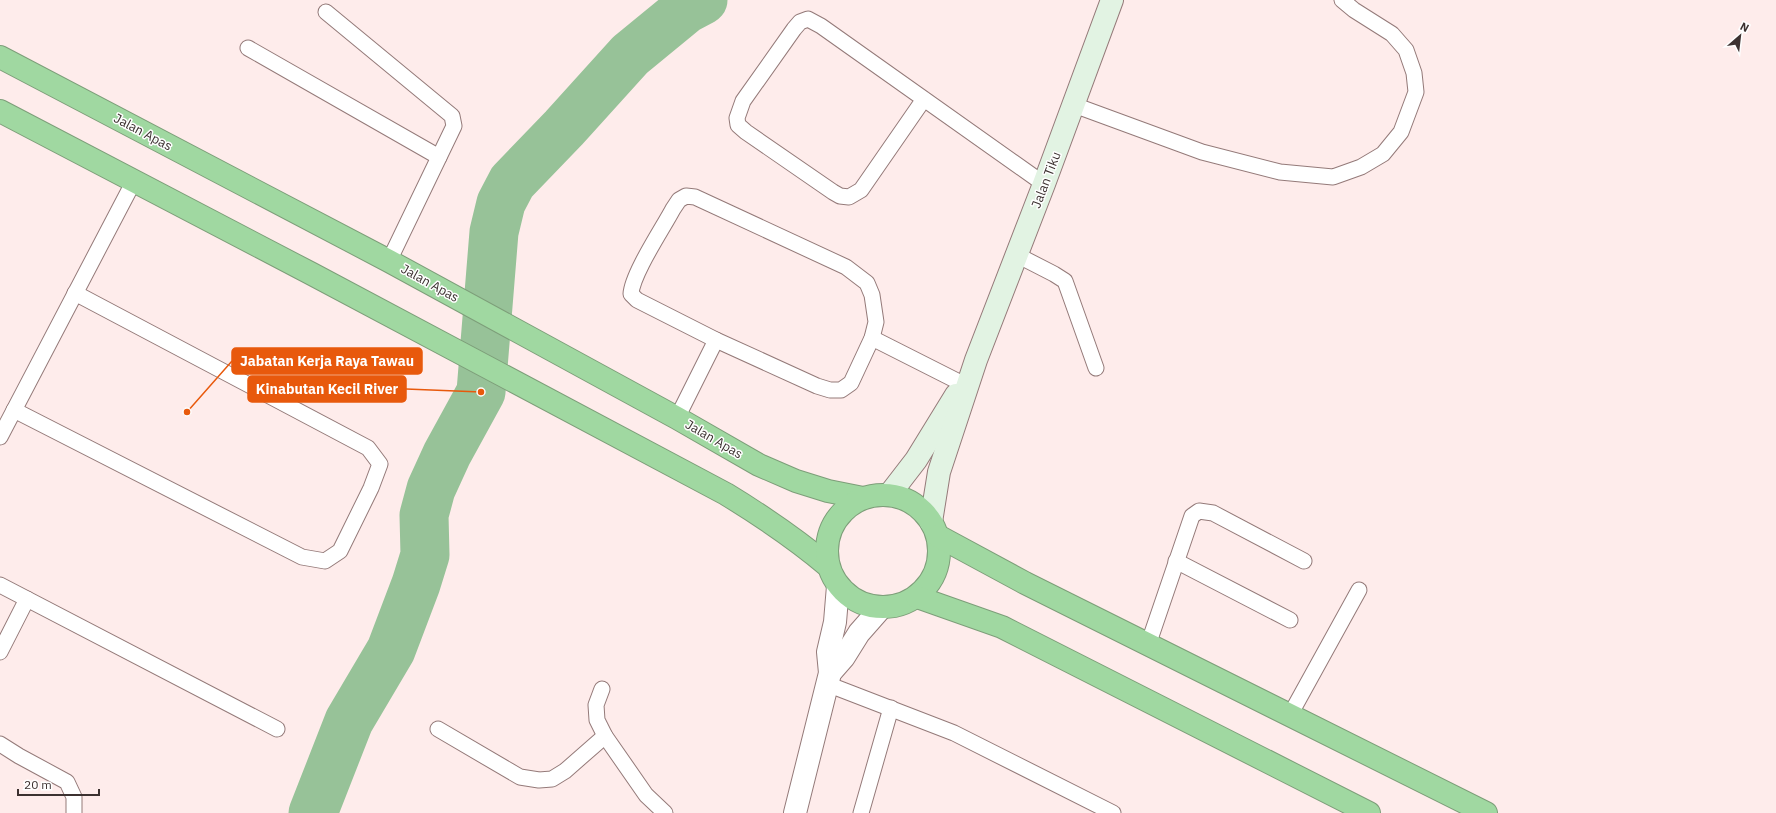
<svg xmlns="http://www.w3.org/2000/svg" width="1776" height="813" font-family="'IBM Plex Sans',sans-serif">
<rect width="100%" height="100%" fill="#feeceb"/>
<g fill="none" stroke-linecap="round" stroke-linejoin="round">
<path stroke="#97c298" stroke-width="49" d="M313,813L349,721L391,650L416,584L425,555L424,515L431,489L447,454L481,392L494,232L501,203L512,182L564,128L630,55L686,9L703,0"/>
<g stroke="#947a79" stroke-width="17">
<g id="lane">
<path d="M326,12L452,116L454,126L389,261"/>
<path d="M248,48L439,157"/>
<path d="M924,99L861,190L849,197L840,196L833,192L746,132L738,125L737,118L743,101L794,29L800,22L808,19L821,26L1044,184"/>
<path d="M1074,105L1202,152L1280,172L1333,177L1361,167L1383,154L1401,132L1416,92L1414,73L1406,50L1392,34L1354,10L1342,0"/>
<path d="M686,196L695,197L846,267L867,283L872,295L876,322L872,338L851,383L841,390H830L817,386L716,340L637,300L631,294C632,274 663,228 673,209L679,200Z"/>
<path d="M1017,255L1054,274L1065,281L1096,368"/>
<path d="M872,338L963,384"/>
<path d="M14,410L302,557L325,561L340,551L371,488L380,464L368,448L75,293"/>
<path d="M677,418L716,340"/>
<path d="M0,437L134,181"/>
<path d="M1176,561L1290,620"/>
<path d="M0,585L277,729"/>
<path d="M1148,645L1192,516L1199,511L1213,513L1304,561"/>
<path d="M0,652L27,599"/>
<path d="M827,684L954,733L1113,813"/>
<path d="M602,689L596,705L597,720L605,736L646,795L665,813"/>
<path d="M1290,715L1359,590"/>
<path d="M438,729L520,777L539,780L552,779L565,771L605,736"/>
<path d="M0,744L19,756L67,782L74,797V813"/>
<path d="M861,813L891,708"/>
</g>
</g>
<g stroke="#947a79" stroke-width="24">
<g id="street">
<path d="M830,673L844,657L859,633L881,608"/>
<path d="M795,813L830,673L828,652L835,622L838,586"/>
</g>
</g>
<g stroke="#947a79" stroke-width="24">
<g id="secondary">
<path d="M889,495L916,460L956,395"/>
<path d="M931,522L939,472L976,360L1044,184L1112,0"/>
</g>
</g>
<g stroke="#7d9e79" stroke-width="24">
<g id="highway">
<path d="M0,57L389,261L677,418L759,465L796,481L828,491L863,498"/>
<path d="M0,111L312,274L726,494C762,516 796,539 828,566"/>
<circle cx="883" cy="551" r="56"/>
<path d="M938,536L1025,583L1486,813"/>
<path d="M917,597L1002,627L1369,813"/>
</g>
</g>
<use href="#lane" stroke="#fff" stroke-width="15"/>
<use href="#street" stroke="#fff" stroke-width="22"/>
<use href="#secondary" stroke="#e2f3e3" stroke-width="22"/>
<use href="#highway" stroke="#a0d8a1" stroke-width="22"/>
</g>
<g text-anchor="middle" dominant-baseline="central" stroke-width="3" stroke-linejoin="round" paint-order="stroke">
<g font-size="13" fill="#3c3130" stroke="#fefefe">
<text transform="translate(143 132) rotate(28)">Jalan Apas</text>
<text transform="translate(1046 180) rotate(-69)">Jalan Tiku</text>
<text transform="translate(430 283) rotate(29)">Jalan Apas</text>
<text transform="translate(714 439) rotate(30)">Jalan Apas</text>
</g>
</g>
<path fill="none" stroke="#e8590c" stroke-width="1.5" d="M187 412L232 361M481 392L406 389"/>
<g fill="#e8590c" stroke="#fefefe" stroke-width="1.5">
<circle cx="187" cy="412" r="4"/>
<circle cx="481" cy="392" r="4"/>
</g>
<g fill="#e8590c" stroke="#e8590c" stroke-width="1.5">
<rect x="232" y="348" width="190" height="26" rx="4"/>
<rect x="248" y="376" width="158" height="26" rx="4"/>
</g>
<g font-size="14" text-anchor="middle" font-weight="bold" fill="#fff">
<text x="327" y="366">Jabatan Kerja Raya Tawau</text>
<text x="327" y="394">Kinabutan Kecil River</text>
</g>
<g transform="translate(1740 36) rotate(28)" stroke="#fefefe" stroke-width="3" paint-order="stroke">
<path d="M0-3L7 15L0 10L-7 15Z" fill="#3c3130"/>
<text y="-6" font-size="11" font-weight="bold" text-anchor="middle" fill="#3c3130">N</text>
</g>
<path d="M18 789v6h81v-6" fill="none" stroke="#3c3130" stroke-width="2"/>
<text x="24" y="789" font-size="12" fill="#3c3130" stroke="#fefefe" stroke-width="3" paint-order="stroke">20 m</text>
</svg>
